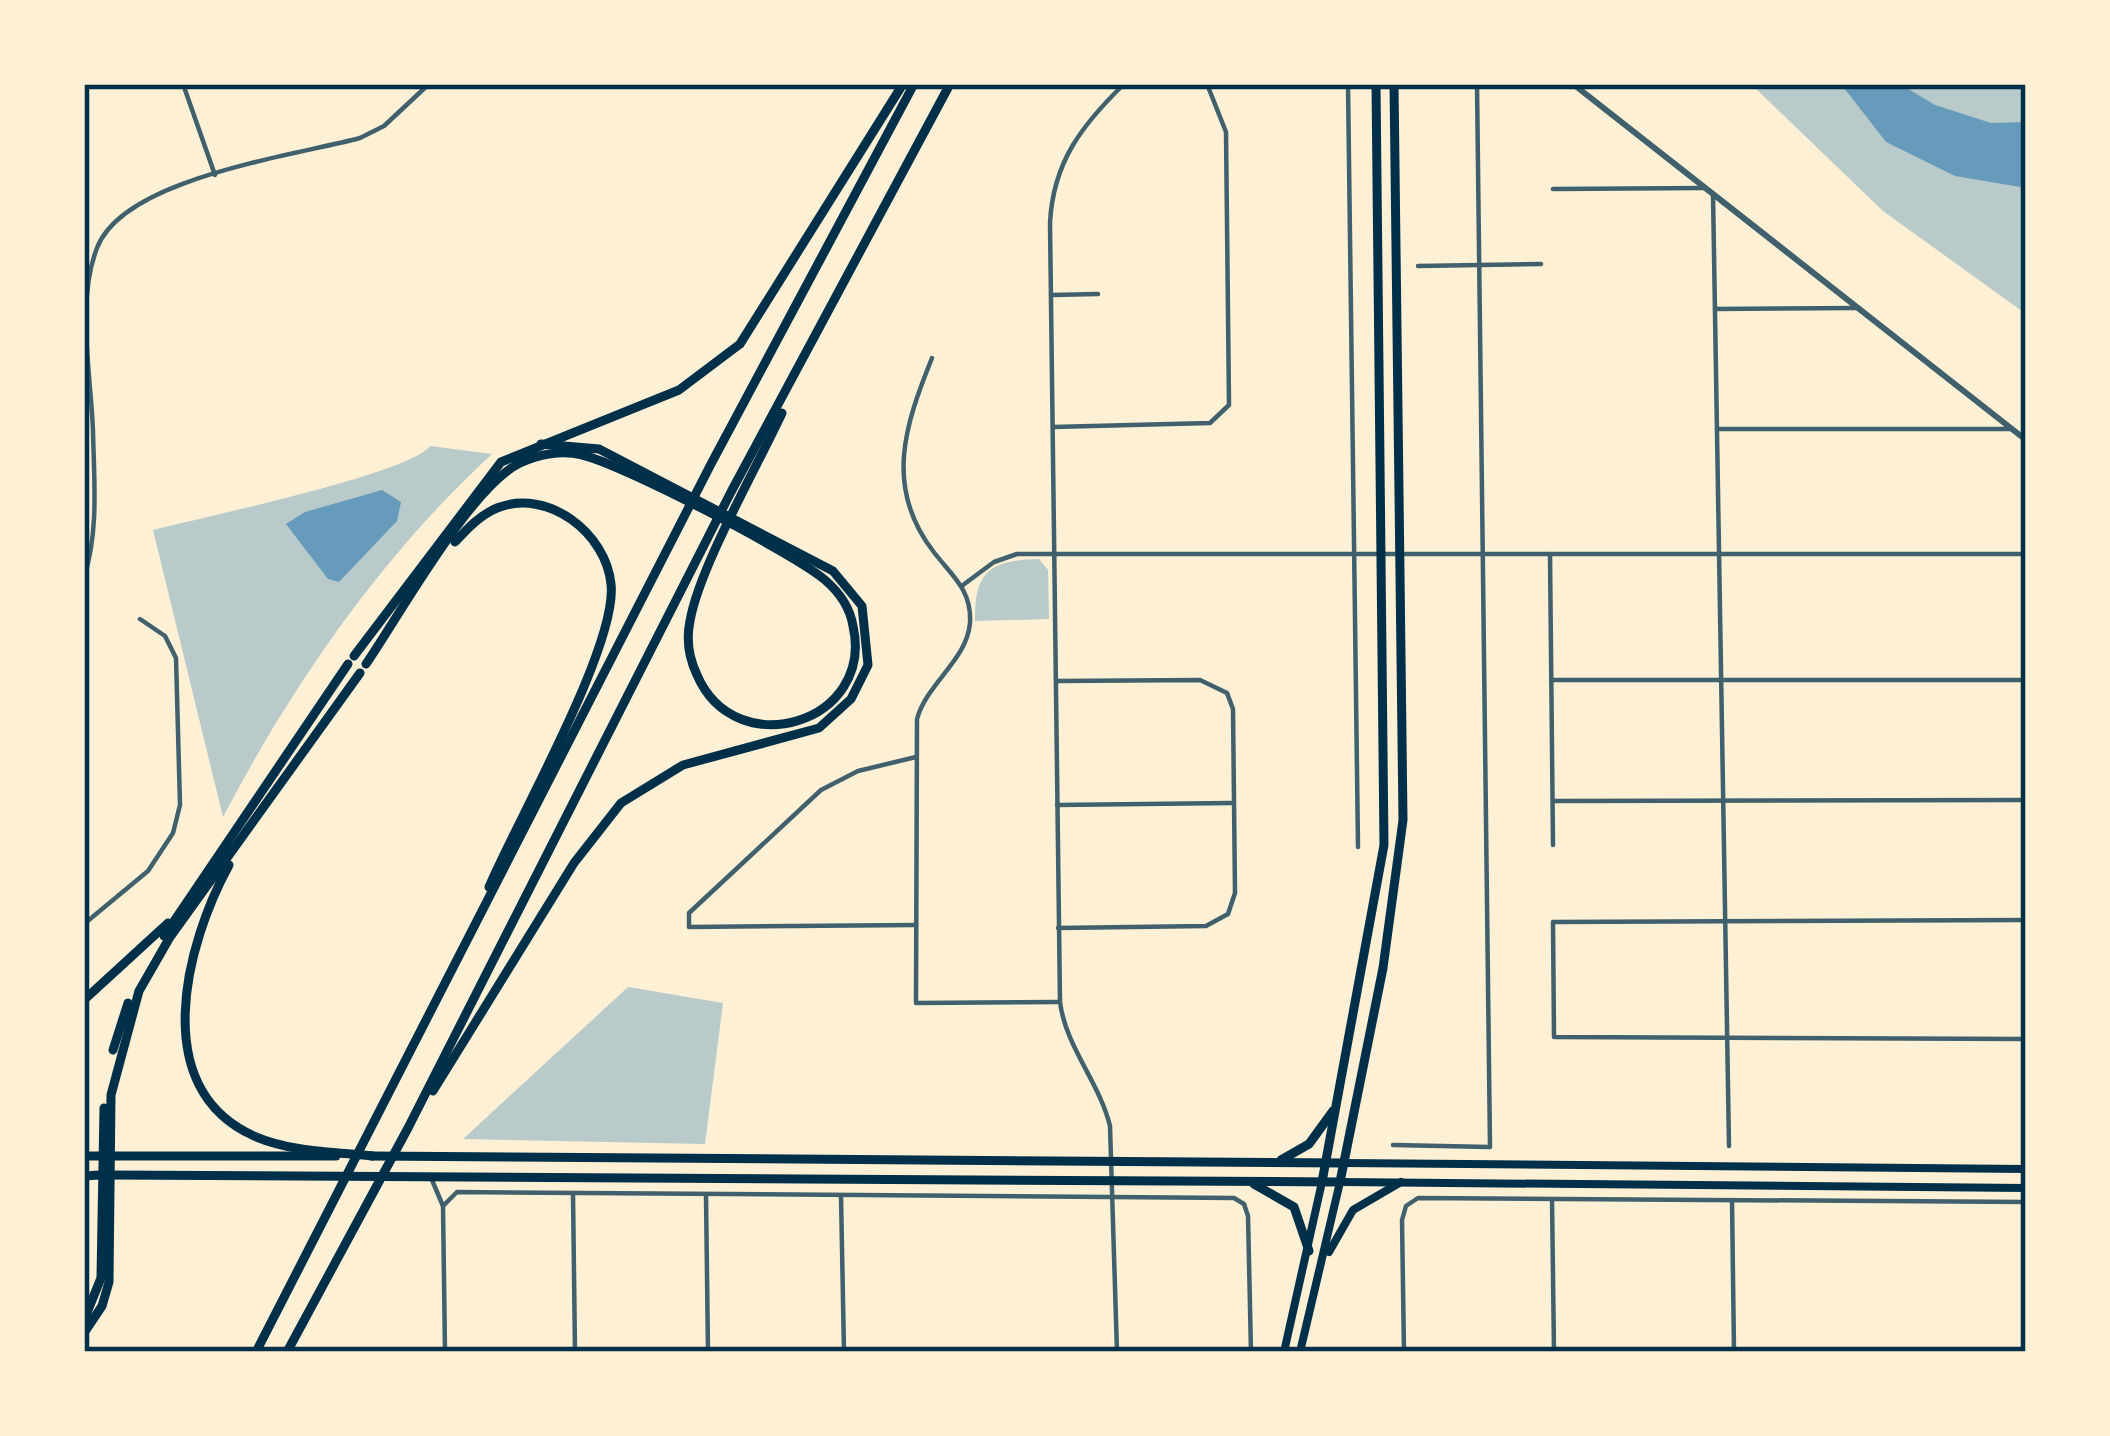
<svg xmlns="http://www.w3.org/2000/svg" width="2110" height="1436" font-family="Montserrat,sans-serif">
<rect width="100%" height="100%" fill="#fdf0d5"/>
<g fill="#b9caca">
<path d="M1751,84H2026V314L1883,211Z"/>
<path d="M430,446L492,454C382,555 292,685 223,817L153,530C199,518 410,474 430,446Z"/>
<path d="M1039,559L1048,570L1049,619L975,621C974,572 989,560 1039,559Z"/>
<path d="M628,987L723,1003L705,1144L463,1139Z"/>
</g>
<g fill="#669bbc">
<path d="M1841,84H1900L1935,105L1991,123L2026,122V188L1955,176L1886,142Z"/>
<path d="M382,490L401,502L397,521L339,582L328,579L286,524L305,512Z"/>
</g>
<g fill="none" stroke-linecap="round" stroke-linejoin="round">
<g stroke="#3f606c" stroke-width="4.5">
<path d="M183,84L215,175"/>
<path d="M1348,84L1358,847"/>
<path d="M1553,189L1706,188"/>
<path d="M1713,194L1729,1146"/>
<path d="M1418,266L1541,264"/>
<path d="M1051,295L1098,294"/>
<path d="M1715,309L1859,308"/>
<path d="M932,358C905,425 884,487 933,551C951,575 972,589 970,623C967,660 927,683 917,719L916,1003L1060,1002"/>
<path d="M1053,427L1210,423L1229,405L1226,132L1207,84"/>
<path d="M1717,429H2012"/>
<path d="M1550,554L1553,845"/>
<path d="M84,578C99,530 94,481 93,431C91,375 76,301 97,248C123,178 293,156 360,138L384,126L429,84"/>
<path d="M963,585L994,562L1017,554H2026"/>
<path d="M1551,680H2026"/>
<path d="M1058,681L1200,680L1227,693L1233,709L1235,893L1228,914L1206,926L1058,928"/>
<path d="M916,757L858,771L821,790L689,913V927L916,925"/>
<path d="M1553,801L2026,800"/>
<path d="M1057,805L1231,803"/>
<path d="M2026,920L1553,922L1554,1037L2026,1039"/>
<path d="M84,924L148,871L173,833L180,805L176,658L165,636L140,619"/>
<path d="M1393,1145L1490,1147L1477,84"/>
<path d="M432,1180L443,1206L445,1352"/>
<path d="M573,1193L575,1352"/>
<path d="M706,1196L708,1352"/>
<path d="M841,1196L844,1352"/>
<path d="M1552,1199L1554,1352"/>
<path d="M1732,1200L1734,1352"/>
<path d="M443,1206L457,1192L1234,1198L1244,1204L1248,1216L1251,1352"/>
<path d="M1117,1352L1110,1126C1099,1081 1066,1048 1060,1002L1050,223C1053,162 1082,125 1124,84"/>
<path d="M1404,1352L1402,1220L1406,1206L1418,1198L2026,1202"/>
</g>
<path stroke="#3f606c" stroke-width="6" d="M1573,84L2026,440"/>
<g stroke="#003049" stroke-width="8">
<path d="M1344,1163L2026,1169"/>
<path d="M1340,1182L2026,1188"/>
</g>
<g stroke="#003049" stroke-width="8">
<path d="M1329,1252L1353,1210L1401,1182"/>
<path d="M1284,1352L1322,1182"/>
<path d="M1300,1352L1340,1182"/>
</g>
<g stroke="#003049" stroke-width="9">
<path d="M84,1156H336"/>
<path d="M371,1156L1343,1163"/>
<path d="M1281,1160L1309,1144L1333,1111"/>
<path d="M107,1175L1340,1182L1383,968L1403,820L1394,84"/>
<path d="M1322,1182L1384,845L1376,84"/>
<path d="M1254,1184L1294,1207L1309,1251"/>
</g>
<g stroke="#003049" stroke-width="9">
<path d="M455,542C467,529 480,515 497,508C548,488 606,533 611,584C618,645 517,821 489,887"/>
<path d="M354,656L501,462L679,390L740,344L903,84"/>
<path d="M366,664C399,616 471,486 520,463C539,454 562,450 582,455C620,463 797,555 825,580C839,592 850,608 853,626C875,723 736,765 697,675C689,658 686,640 690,621C699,568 757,467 782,413"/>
<path d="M229,865C186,944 147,1088 254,1136C291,1152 334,1152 373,1156"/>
<path d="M164,936L348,664"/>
<path d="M84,1000L168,923"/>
<path d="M113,1050L128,1003"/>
<path d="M433,1091L574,863L621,803L683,765L819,728L851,699L868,665L862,606L833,571L599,449L541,444"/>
<path d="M84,1176L99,1175"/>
<path d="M84,1320L101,1278L104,1108"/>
<path d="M84,1333L102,1306L109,1282L111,1095L139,991L170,937L360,673"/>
<path d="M256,1352L711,464L914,84"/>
<path d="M287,1352L408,1128L731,492L950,84"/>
</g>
</g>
<rect width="2110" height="1436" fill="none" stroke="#fdf0d5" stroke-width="174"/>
<rect x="87" y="87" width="1936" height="1262" fill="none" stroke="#003049" stroke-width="4.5"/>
</svg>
